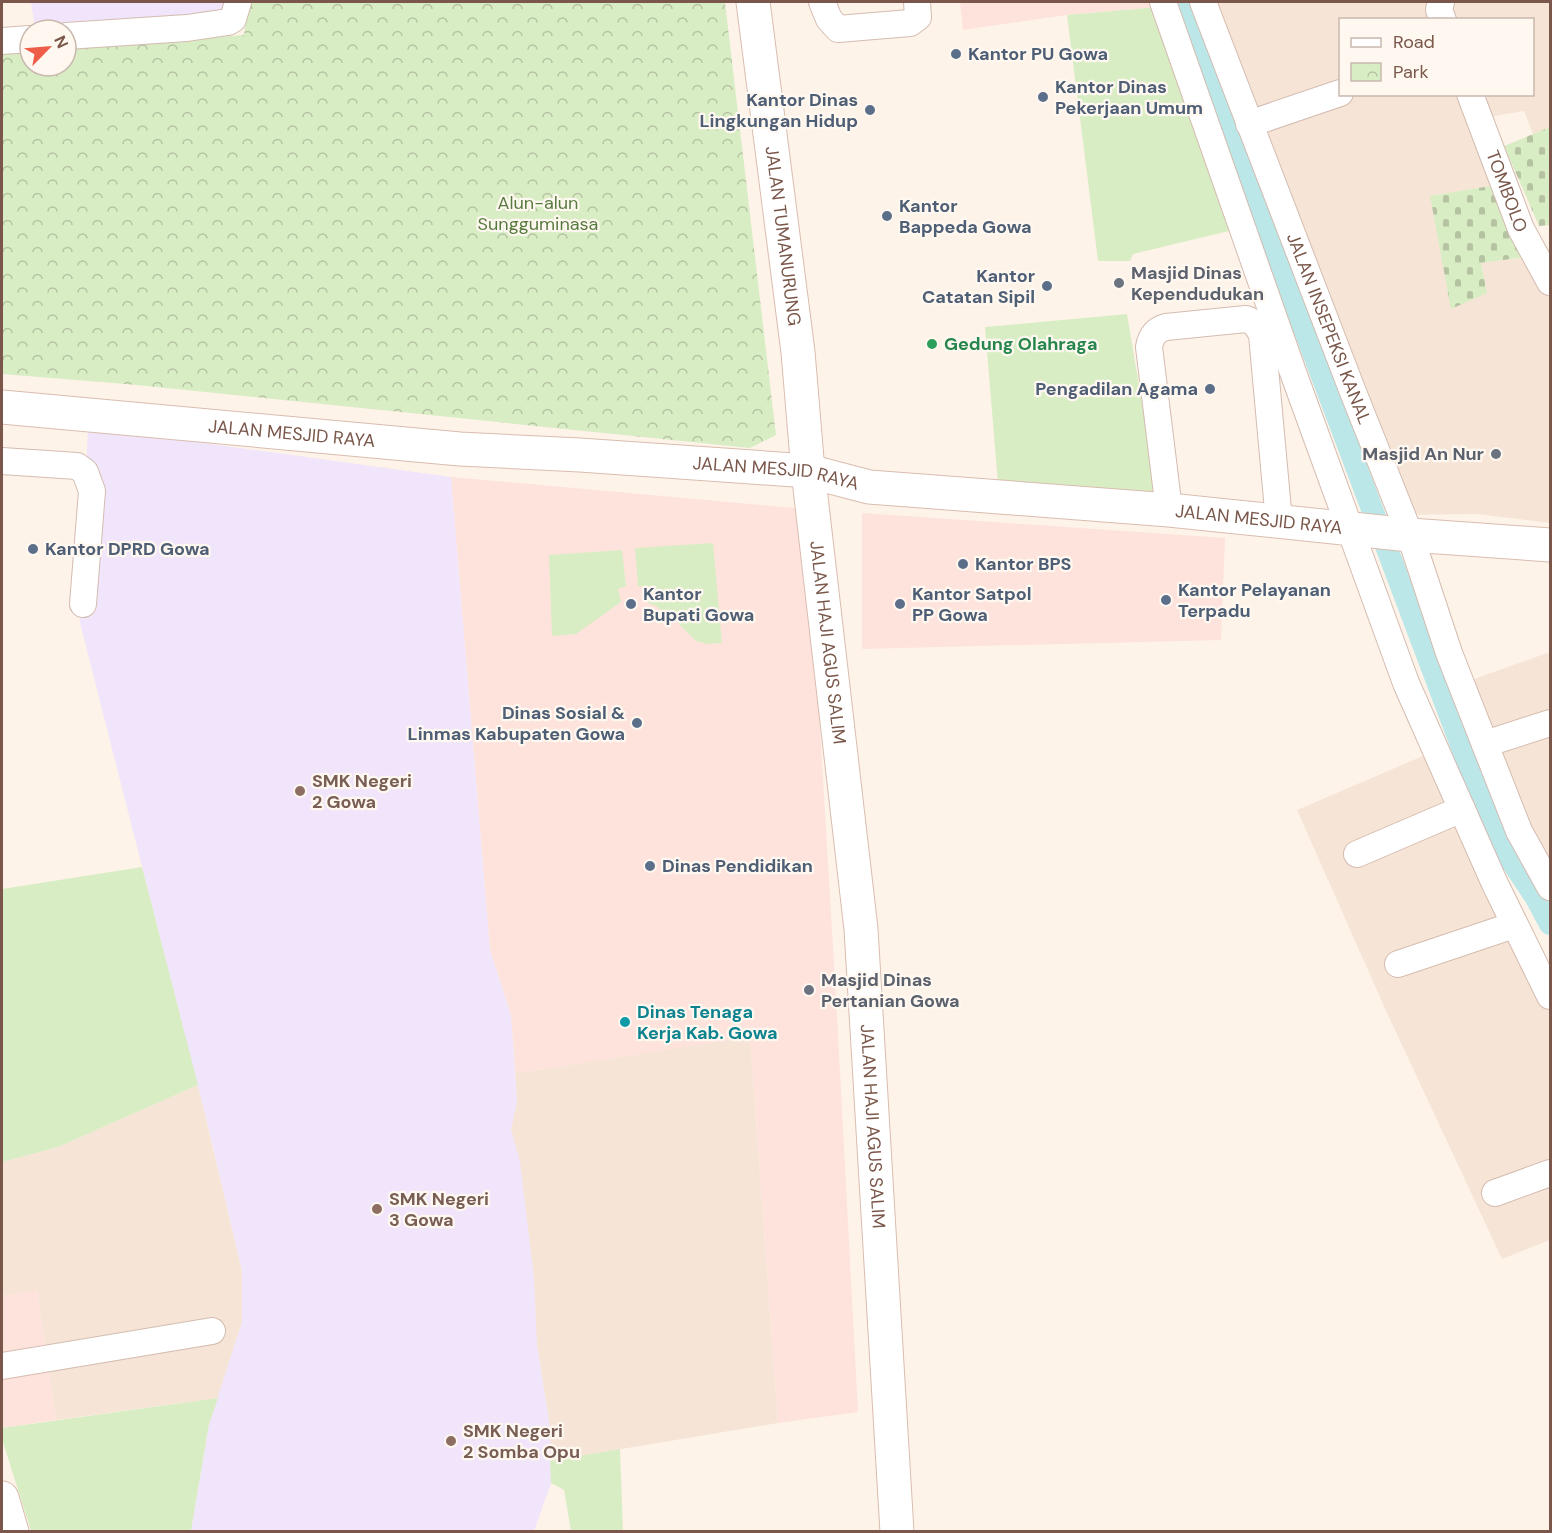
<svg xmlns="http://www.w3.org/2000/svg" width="1552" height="1533" font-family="'DM Sans',sans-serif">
<defs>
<pattern id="cemetery-stones" width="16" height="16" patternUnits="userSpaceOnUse" patternTransform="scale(1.5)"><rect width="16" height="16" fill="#d9edc5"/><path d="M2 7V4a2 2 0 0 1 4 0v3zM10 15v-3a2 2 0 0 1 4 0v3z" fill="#b5c3a2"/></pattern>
<pattern id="park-crowns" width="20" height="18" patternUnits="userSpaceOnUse" patternTransform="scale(1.5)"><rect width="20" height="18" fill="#d9edc5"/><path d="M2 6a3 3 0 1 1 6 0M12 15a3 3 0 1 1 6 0" fill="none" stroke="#b5c3a2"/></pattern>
</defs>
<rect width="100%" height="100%" fill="#fef3e9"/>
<g fill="#f6e5d6" fill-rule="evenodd">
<path d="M1197,2H1550V127L1533,134L1524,111L1482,118L1496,185L1431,196L1480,263L1526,257L1550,267V523L1477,514L1391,515ZM1340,20H1532V94H1340Z"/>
<path d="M1550,652V895L1460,684Z"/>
<path d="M1439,749L1550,969V1240L1502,1259L1387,1013L1297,810Z"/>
<path d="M750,1036L778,1423L550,1461V1428L537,1345L511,1129L517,1101L515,1071L526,1072Z"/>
<path d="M198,1085L242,1271V1322L218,1398L56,1420L37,1291L2,1296V1162L58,1147Z"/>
</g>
<g fill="#fee3dc">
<path d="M960,2H1155L1158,7L1067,15L963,30Z"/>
<path d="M451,477L807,509L837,1015L858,1412L778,1423L750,1037L526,1072L515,1071L511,1015L490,950Z"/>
<path d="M862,513L1225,538L1221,640L862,649Z"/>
<path d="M37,1290L56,1420L2,1428V1296Z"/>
</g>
<g fill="#f0e5fa">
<path d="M31,2H241L239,19L35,28Z"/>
<path d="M88,427L451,477L490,950L511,1015L517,1101L511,1129L520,1162L534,1277L537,1345L550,1428L551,1483L534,1531H191L209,1424L242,1322V1271L206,1118L80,623Z"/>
</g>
<g fill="#d9edc5">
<path d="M1158,7L1233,230L1133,254L1130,261H1098L1067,15Z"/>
<path d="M1127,314L1158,498L998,484L985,327Z"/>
<path d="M713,543L722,643L707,644L696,641L674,619L656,606L646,602L644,587L638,586L635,548Z"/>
<path d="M622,550L626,586L618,589L621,602L576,634L552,636L549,555Z"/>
<path d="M142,867L198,1085L58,1147L2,1162V889Z"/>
<path d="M218,1398L209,1424L191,1531H31L2,1439V1428Z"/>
<path d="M620,1449L623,1531H571L564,1490L551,1483L550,1461Z"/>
</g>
<g fill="url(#cemetery-stones)">
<path d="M1550,127V225L1539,226L1504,146Z"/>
<path d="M1496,185L1526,257L1481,263L1487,293L1451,309L1430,196Z"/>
</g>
<path fill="url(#park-crowns)" d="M248,2H725L776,435L750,448L137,385L2,374V49L30,48V66H66V47L141,43L244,35Z"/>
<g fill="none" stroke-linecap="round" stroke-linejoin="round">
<path stroke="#bbe7e9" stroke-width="22" d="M1181,2L1496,838L1536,898L1550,924"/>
<g stroke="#d4bcb0" stroke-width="28">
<g id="street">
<path d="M822,2L829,19L838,29L910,23L918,17L917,2"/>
<path d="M1163,2L1294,375L1406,683L1495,884L1550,996"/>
<path id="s1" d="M1203,2L1353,392L1410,535L1449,653L1519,831L1550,887"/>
<path d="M1441,2L1439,10L1443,20"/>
<path d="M66,36L187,28L228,22L233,19L238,2"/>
<path d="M2,41L30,39"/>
<path id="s2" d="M1470,94L1521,229L1550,282"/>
<path d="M1249,124L1340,93"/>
<path d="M2,461L77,466L85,472L92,491L83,604"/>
<path d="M1169,510L1149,347C1151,336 1155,330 1166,327L1246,319C1255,322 1258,327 1262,335L1279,521"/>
<path d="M1485,744L1550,723"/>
<path d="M1357,854L1462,809"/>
<path d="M1398,964L1514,925"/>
<path d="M1495,1193L1550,1173"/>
<path d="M2,1366L212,1331"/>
</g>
</g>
<g stroke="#d9bdaf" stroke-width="35">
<g id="secondary">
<path id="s3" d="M753,2L798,352L808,471L861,929L897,1532"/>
<path id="s4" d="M2,407L460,449L580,455L808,471L869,487L1169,510L1410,535L1550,545"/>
<path d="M2,1498L12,1532"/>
</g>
</g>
<use href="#street" stroke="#fff" stroke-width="26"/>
<use href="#secondary" stroke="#fff" stroke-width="33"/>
</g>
<g fill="#5c6f8a" stroke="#fff8f0" stroke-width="2">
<circle cx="956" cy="54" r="6"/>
<circle cx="1043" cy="97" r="6"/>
<circle cx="870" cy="110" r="6"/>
<circle cx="887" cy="216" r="6"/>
<circle cx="1047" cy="286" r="6"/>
<circle cx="1210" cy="389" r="6"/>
<circle cx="33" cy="549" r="6"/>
<circle cx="963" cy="564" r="6"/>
<circle cx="1166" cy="600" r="6"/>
<circle cx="631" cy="604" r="6"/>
<circle cx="900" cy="604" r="6"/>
<circle cx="637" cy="723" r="6"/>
<circle cx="650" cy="866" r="6"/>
</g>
<g fill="#6b7280" stroke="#fff8f0" stroke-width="2">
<circle cx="1119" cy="283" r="6"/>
<circle cx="1496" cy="454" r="6"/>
<circle cx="809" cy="990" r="6"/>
</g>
<circle fill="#2e9e5b" stroke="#fff8f0" stroke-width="2" cx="932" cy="344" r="6"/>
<g fill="#8d6e63" stroke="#fff8f0" stroke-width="2">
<circle cx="300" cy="791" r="6"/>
<circle cx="377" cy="1209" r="6"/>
<circle cx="451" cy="1441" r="6"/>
</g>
<circle fill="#0f9aa8" stroke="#fff8f0" stroke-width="2" cx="625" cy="1022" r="6"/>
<g text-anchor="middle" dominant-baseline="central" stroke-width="4.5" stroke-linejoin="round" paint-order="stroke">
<g font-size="18" font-weight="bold" fill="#4e5e75" stroke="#fff8f0" text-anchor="start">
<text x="968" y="54">Kantor PU Gowa</text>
<text x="1055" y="87">Kantor Dinas<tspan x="1055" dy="21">Pekerjaan Umum</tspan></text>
<text x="858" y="100" text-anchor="end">Kantor Dinas<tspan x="858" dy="21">Lingkungan Hidup</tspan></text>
<text x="899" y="206">Kantor<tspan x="899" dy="21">Bappeda Gowa</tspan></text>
<text x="1035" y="276" text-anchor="end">Kantor<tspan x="1035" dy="21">Catatan Sipil</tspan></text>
<text x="1198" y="389" text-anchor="end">Pengadilan Agama</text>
<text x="45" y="549">Kantor DPRD Gowa</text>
<text x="975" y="564">Kantor BPS</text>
<text x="1178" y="590">Kantor Pelayanan<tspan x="1178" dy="21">Terpadu</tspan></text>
<text x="643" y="594">Kantor<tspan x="643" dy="21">Bupati Gowa</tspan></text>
<text x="912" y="594">Kantor Satpol<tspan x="912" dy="21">PP Gowa</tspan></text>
<text x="625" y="713" text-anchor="end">Dinas Sosial &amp;<tspan x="625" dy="21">Linmas Kabupaten Gowa</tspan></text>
<text x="662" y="866">Dinas Pendidikan</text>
</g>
<g font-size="18" fill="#7a574a" stroke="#fff8f0">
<text stroke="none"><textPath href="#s2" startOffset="104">TOMBOLO</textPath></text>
<text stroke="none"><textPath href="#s3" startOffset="236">JALAN TUMANURUNG</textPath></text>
<text stroke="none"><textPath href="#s1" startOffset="350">JALAN INSEPEKSI KANAL</textPath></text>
<text stroke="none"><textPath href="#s4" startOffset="291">JALAN MESJID RAYA</textPath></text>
<text stroke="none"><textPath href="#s4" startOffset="777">JALAN MESJID RAYA</textPath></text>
<text stroke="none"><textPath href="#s4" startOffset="1263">JALAN MESJID RAYA</textPath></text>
<text stroke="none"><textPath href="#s3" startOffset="645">JALAN HAJI AGUS SALIM</textPath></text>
<text stroke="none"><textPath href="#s3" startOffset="1131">JALAN HAJI AGUS SALIM</textPath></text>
</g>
<g font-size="18" fill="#567a3e" stroke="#fff8f0">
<text x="538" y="203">Alun-alun<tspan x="538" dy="21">Sungguminasa</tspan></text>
</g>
<g font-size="18" font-weight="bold" fill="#5b616d" stroke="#fff8f0" text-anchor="start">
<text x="1131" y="273">Masjid Dinas<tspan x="1131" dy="21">Kependudukan</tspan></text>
<text x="1484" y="454" text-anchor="end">Masjid An Nur</text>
<text x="821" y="980">Masjid Dinas<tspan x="821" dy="21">Pertanian Gowa</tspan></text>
</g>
<g font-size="18" font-weight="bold" fill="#27864d" stroke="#fff8f0" text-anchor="start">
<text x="944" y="344">Gedung Olahraga</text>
</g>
<g font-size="18" font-weight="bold" fill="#785e54" stroke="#fff8f0" text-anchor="start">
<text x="312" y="781">SMK Negeri<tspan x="312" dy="21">2 Gowa</tspan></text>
<text x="389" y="1199">SMK Negeri<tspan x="389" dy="21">3 Gowa</tspan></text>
<text x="463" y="1431">SMK Negeri<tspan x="463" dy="21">2 Somba Opu</tspan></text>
</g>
<g font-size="18" font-weight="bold" fill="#0d838f" stroke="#fff8f0" text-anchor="start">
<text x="637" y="1012">Dinas Tenaga<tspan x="637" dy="21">Kerja Kab. Gowa</tspan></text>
</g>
</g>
<rect width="1552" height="1533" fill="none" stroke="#7a574a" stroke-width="6"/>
<rect x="1339" y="18" width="195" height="78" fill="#fff8f0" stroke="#cab8ae" stroke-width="1.5"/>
<rect x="1351" y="38" width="30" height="9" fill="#ffffff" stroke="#cab8ae" stroke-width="1.5"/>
<text x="1393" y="48" font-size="18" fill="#7a574a">Road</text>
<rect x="1351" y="63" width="30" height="18" fill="url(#park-crowns)" stroke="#cab8ae" stroke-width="1.5"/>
<text x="1393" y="78" font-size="18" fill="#7a574a">Park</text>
<g transform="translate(48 48) rotate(65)"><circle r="28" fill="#fff8f0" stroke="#cab8ae" stroke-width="1.5"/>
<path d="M0-4.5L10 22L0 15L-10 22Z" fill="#ed5d48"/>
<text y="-9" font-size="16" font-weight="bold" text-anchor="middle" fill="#7a574a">N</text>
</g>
</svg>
